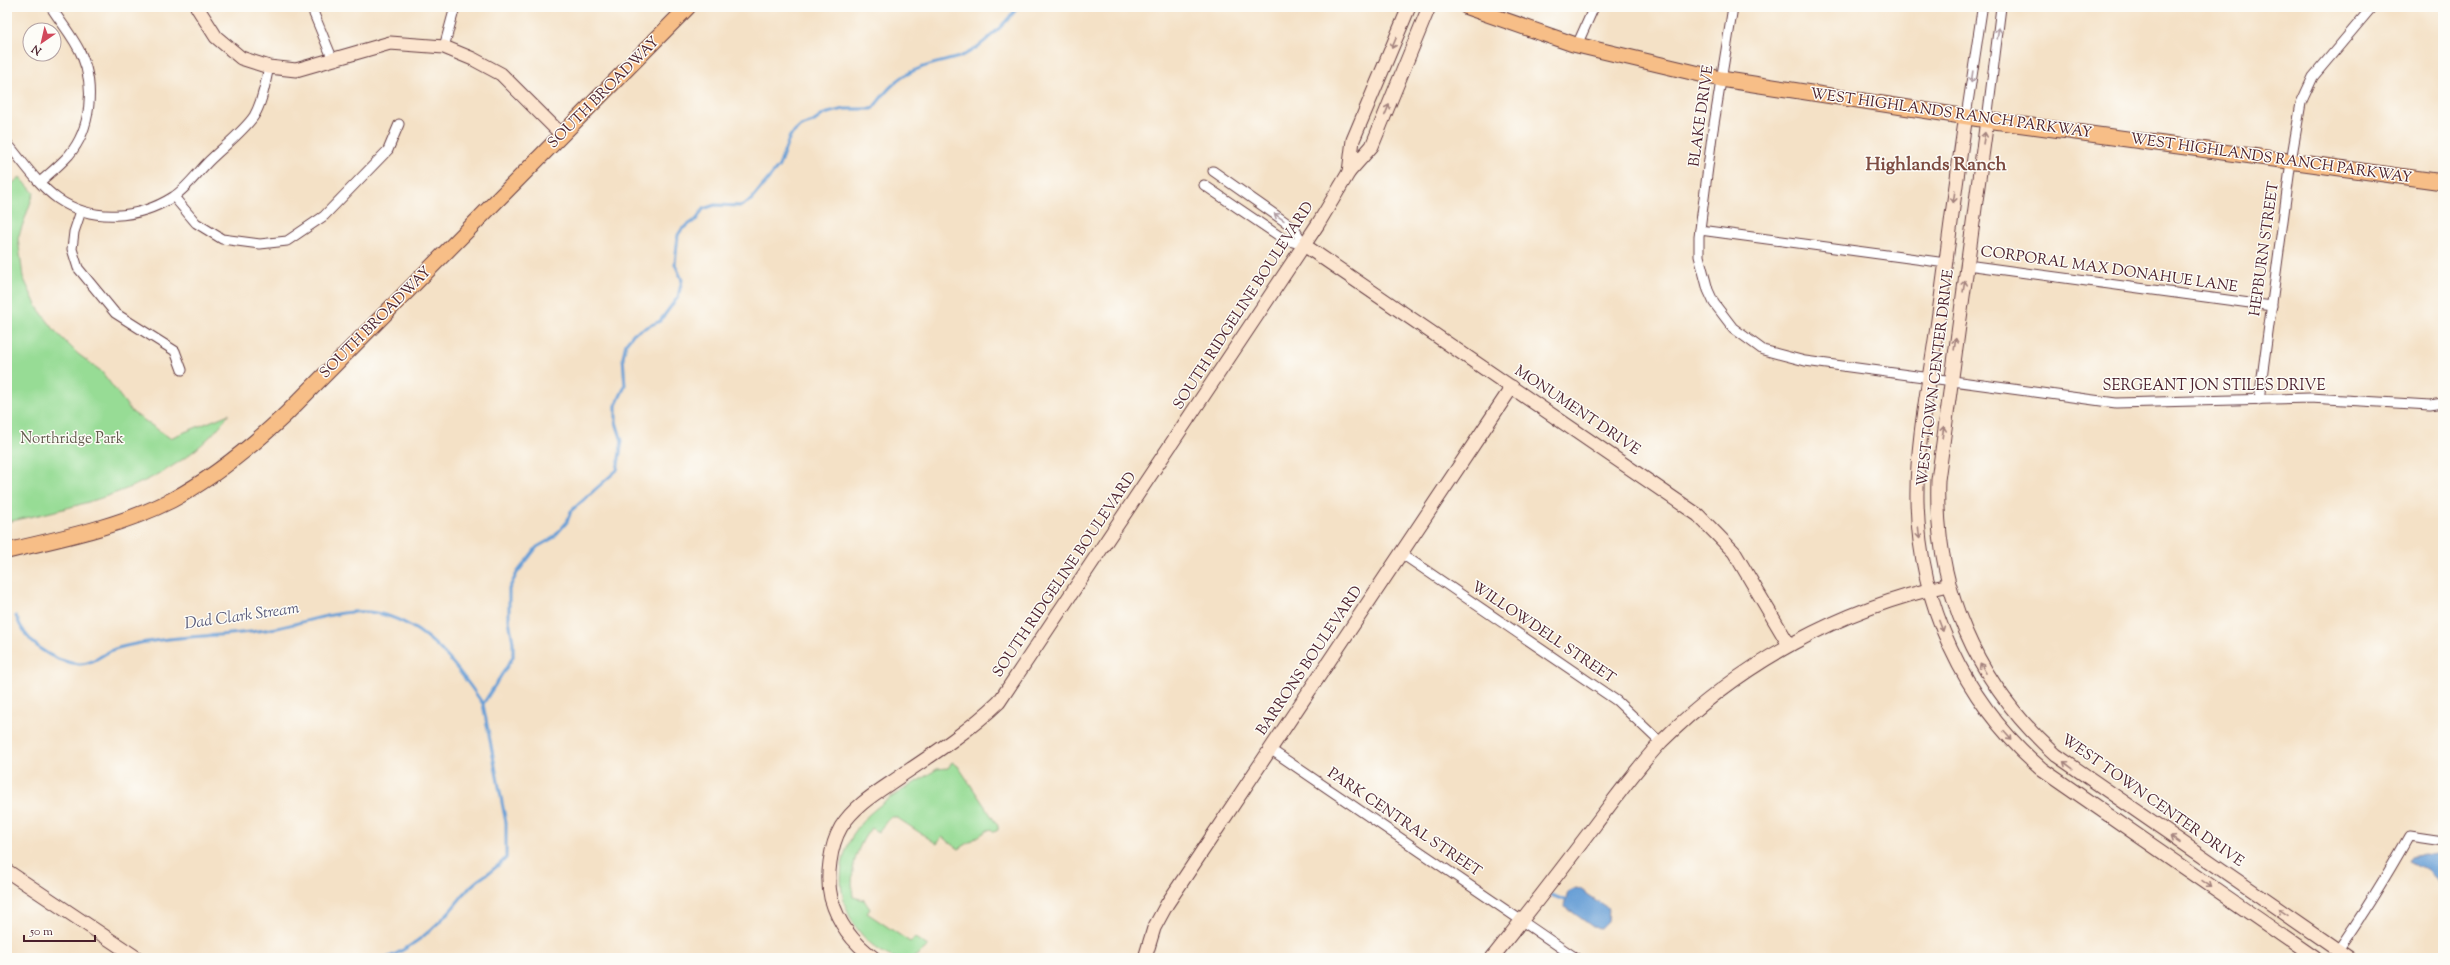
<svg xmlns="http://www.w3.org/2000/svg" width="2450" height="965" font-family="'Sorts Mill Goudy',serif">
<rect width="100%" height="100%" fill="#fdfcf7"/>
<filter id="ink" filterUnits="userSpaceOnUse"><feTurbulence type="fractalNoise" baseFrequency=".025" numOctaves="2"/><feDisplacementMap in="SourceGraphic" scale="8" xChannelSelector="R" yChannelSelector="G"/><feConvolveMatrix kernelMatrix="1 2 1 2 8 2 1 2 1" color-interpolation-filters="sRGB"/></filter>
<filter id="wash" filterUnits="userSpaceOnUse"><feTurbulence type="fractalNoise" baseFrequency=".012" numOctaves="4" result="noise"/><feDisplacementMap in="SourceGraphic" scale="16" xChannelSelector="R" yChannelSelector="G"/><feGaussianBlur stdDeviation="0.9" result="paint"/><feColorMatrix in="noise" values="0 0 0 0 0 0 0 0 0 0 0 0 0 0 0 0 0 1.4 0 .05"/><feComposite in="paint" operator="in"/></filter>
<g filter="url(#wash)">
<rect width="100%" height="100%" fill="#f4e1c6"/>
<g fill="#97dc95" stroke="#707e60">
<path d="M20,177L34,193L18,238L23,277L37,307L56,332L78,354L101,371L132,412L170,438L229,414C180,484 85,505 7,522V188Z"/>
<path d="M952,762L958,766L998,826V830L994,832L991,829L988,830L959,849L942,837L937,844L896,817H890L878,832L871,828C855,849 850,871 853,897L864,900L870,909L867,913L910,942L915,938L928,946C924,949 917,957 911,958C897,961 887,956 875,947C837,918 830,864 859,826C875,803 913,785 937,769L948,768Z"/>
</g>
<g fill="#689fd6" stroke="#595f80">
<path d="M2424,853L2443,855V889V886L2426,870L2408,861L2411,856Z"/>
<path d="M1576,888L1580,889L1609,909L1608,921L1601,928L1593,927L1564,906L1568,892Z"/>
</g>
<g fill="none" stroke-linecap="round" stroke-linejoin="round">
<g stroke="#689fd6" stroke-width="3">
<path d="M16,616C26,643 50,661 79,664C93,665 105,651 118,648C170,634 225,638 277,628C312,621 346,606 381,614C429,626 457,666 483,704"/>
<path d="M1551,895L1564,900"/>
<path d="M387,958C408,949 428,934 444,917C456,906 465,890 477,881C488,873 497,868 506,858V823L483,704L513,657V642L509,620V589L517,573L537,547L553,538L567,522L571,511L617,470L622,441L616,422V405L625,386L623,357L626,343L634,333L660,321L678,297L682,280L675,264L678,235L682,229L697,219L703,209L715,205L741,206L751,200L779,166L790,136L801,126L813,122L824,114L844,109H872C882,97 891,84 904,76C921,65 940,63 959,57C978,51 1006,23 1018,7"/>
</g>
</g>
</g>
<g filter="url(#ink)">
<g fill="none" stroke-linecap="round" stroke-linejoin="round">
<g stroke="#643c42" stroke-width="11">
<g id="street">
<path d="M314,7V14L333,60"/>
<path d="M1733,7L1712,136L1699,237V256L1708,290L1714,303L1733,328L1763,350L1805,361L2116,403L2310,398L2430,405L2443,403"/>
<path d="M1577,45L1594,7"/>
<path d="M444,47L455,7"/>
<path d="M1966,116L1982,10"/>
<path d="M1987,120L2001,7"/>
<path d="M7,143C23,162 38,185 58,199C93,223 138,219 173,197C186,189 198,172 209,161C222,148 244,131 254,116C263,101 265,83 269,67"/>
<path d="M1213,171L1294,228L1304,245"/>
<path d="M40,182C50,173 60,165 69,155C91,129 95,87 82,56C75,39 61,23 51,7"/>
<path d="M1204,185L1285,240L1304,245"/>
<path d="M174,197L196,223L222,239L260,244L287,241L324,216L388,150L399,124"/>
<path d="M81,211L74,232L72,249L78,268L115,313L175,351L182,370"/>
<path d="M1700,230L1946,263"/>
<path d="M1967,265L2272,306"/>
<path d="M2259,400L2291,161L2301,103L2313,77L2372,7"/>
<path d="M1402,554L1617,701L1661,743"/>
<path d="M1270,749L1576,958"/>
<path d="M2338,950C2364,913 2387,875 2409,836L2443,841"/>
</g>
</g>
<g stroke="#643c42" stroke-width="15">
<g id="secondary">
<path d="M197,7L216,37L241,58L269,67L296,70L390,43L444,47L473,59L501,74L562,135"/>
<path d="M1966,116C1955,186 1947,257 1937,327C1929,382 1916,445 1917,500C1919,604 1963,701 2042,769L2315,958"/>
<path d="M1987,120L1938,480C1934,588 1976,683 2056,755L2349,958"/>
<path d="M1349,172L1353,140L1409,7"/>
<path d="M1304,245L1698,515L1734,552L1789,645"/>
<path d="M7,871L137,958"/>
<path d="M874,958C853,943 838,923 831,898C826,877 830,846 841,827C856,803 883,789 905,773C938,751 971,729 999,702L1318,224L1349,172L1372,146L1429,7"/>
<path d="M1145,958L1154,928L1167,904L1512,387"/>
<path d="M1492,958C1527,914 1561,870 1595,825C1616,797 1637,768 1661,742C1739,664 1841,608 1949,585"/>
</g>
</g>
<g stroke="#643c42" stroke-width="17">
<g id="primary">
<path d="M1467,7L1573,44L1721,79L1987,120L2443,182"/>
<path d="M7,551C63,538 121,526 172,500C215,477 251,447 286,414L688,7"/>
</g>
</g>
<use href="#street" stroke="#fff" stroke-width="9"/>
<use href="#secondary" stroke="#fce5cf" stroke-width="13"/>
<use href="#primary" stroke="#f7be87" stroke-width="15"/>
</g>
<defs><path id="oneway-shaft" d="M-6 0H5M1.5-3L5.5 0L1.5 3" fill="none" stroke-width="1.6" stroke-linecap="round" stroke-linejoin="round"/></defs>
<g stroke="#ae9aa0">
<use href="#oneway-shaft" transform="translate(1998 33) rotate(-83)"/>
<use href="#oneway-shaft" transform="translate(1972 77) rotate(98)"/>
<use href="#oneway-shaft" transform="translate(1279 217) rotate(-145)"/>
</g>
<g stroke="#a3827d">
<use href="#oneway-shaft" transform="translate(1394 43) rotate(113)"/>
<use href="#oneway-shaft" transform="translate(1387 110) rotate(-68)"/>
<use href="#oneway-shaft" transform="translate(1984 138) rotate(-81)"/>
<use href="#oneway-shaft" transform="translate(1954 197) rotate(98)"/>
<use href="#oneway-shaft" transform="translate(1964 286) rotate(-81)"/>
<use href="#oneway-shaft" transform="translate(1955 344) rotate(-82)"/>
<use href="#oneway-shaft" transform="translate(1943 432) rotate(-82)"/>
<use href="#oneway-shaft" transform="translate(1919 533) rotate(84)"/>
<use href="#oneway-shaft" transform="translate(1941 626) rotate(69)"/>
<use href="#oneway-shaft" transform="translate(1983 668) rotate(-120)"/>
<use href="#oneway-shaft" transform="translate(2008 736) rotate(48)"/>
<use href="#oneway-shaft" transform="translate(2068 765) rotate(-143)"/>
<use href="#oneway-shaft" transform="translate(2175 839) rotate(-146)"/>
<use href="#oneway-shaft" transform="translate(2207 884) rotate(35)"/>
<use href="#oneway-shaft" transform="translate(2283 912) rotate(-146)"/>
</g>
</g>
<g text-anchor="middle" dominant-baseline="central" stroke-width="3" stroke-linejoin="round" paint-order="stroke">
<g font-size="15" fill="#4a1f2b" stroke="#fdfcf7">
<text transform="translate(604 93) rotate(-45)">SOUTH BROADWAY</text>
<text transform="translate(1951 114) rotate(8)">WEST HIGHLANDS RANCH PARKWAY</text>
<text transform="translate(1702 116) rotate(-82)">BLAKE DRIVE</text>
<text transform="translate(2271 159) rotate(8)">WEST HIGHLANDS RANCH PARKWAY</text>
<text transform="translate(2265 249) rotate(-82)">HEPBURN STREET</text>
<text transform="translate(2109 270) rotate(8)">CORPORAL MAX DONAHUE LANE</text>
<text transform="translate(1244 306) rotate(-57)">SOUTH RIDGELINE BOULEVARD</text>
<text transform="translate(376 323) rotate(-45)">SOUTH BROADWAY</text>
<text transform="translate(1936 378) rotate(-83)">WEST TOWN CENTER DRIVE</text>
<text x="2214" y="386">SERGEANT JON STILES DRIVE</text>
<text transform="translate(1577 411) rotate(34)">MONUMENT DRIVE</text>
<text transform="translate(1065 575) rotate(-56)">SOUTH RIDGELINE BOULEVARD</text>
<text transform="translate(1543 633) rotate(34)">WILLOWDELL STREET</text>
<text transform="translate(1310 661) rotate(-56)">BARRONS BOULEVARD</text>
<text transform="translate(2152 801) rotate(35)">WEST TOWN CENTER DRIVE</text>
<text transform="translate(1404 823) rotate(34)">PARK CENTRAL STREET</text>
</g>
<g font-size="15" fill="#61584b" stroke="#fdfcf7">
<text x="72" y="439">Northridge Park</text>
</g>
<g font-size="16" font-style="italic" fill="#585978" stroke="#fdfcf7">
<text transform="translate(242 617) rotate(-8)">Dad Clark Stream</text>
</g>
<g font-size="19" font-weight="bold" fill="#7d4b41" stroke="#fdfcf7">
<text x="1936" y="165">Highlands Ranch</text>
</g>
</g>
<rect width="2450" height="965" fill="none" stroke="#fdfcf7" stroke-width="24"/>
<g transform="translate(42 42) rotate(214)"><circle r="19" fill="#fdfcf7" stroke="#b5a4a5"/>
<path d="M0-3L7 15L0 10L-7 15Z" fill="#d1495b"/>
<text y="-6" font-size="11" font-weight="bold" text-anchor="middle" fill="#4a1f2b">N</text>
</g>
<path d="M24 935v6h71v-6" fill="none" stroke="#4a1f2b" stroke-width="2"/>
<text x="30" y="935" font-size="12" fill="#4a1f2b" stroke="#fdfcf7" stroke-width="3" paint-order="stroke">50 m</text>
</svg>
